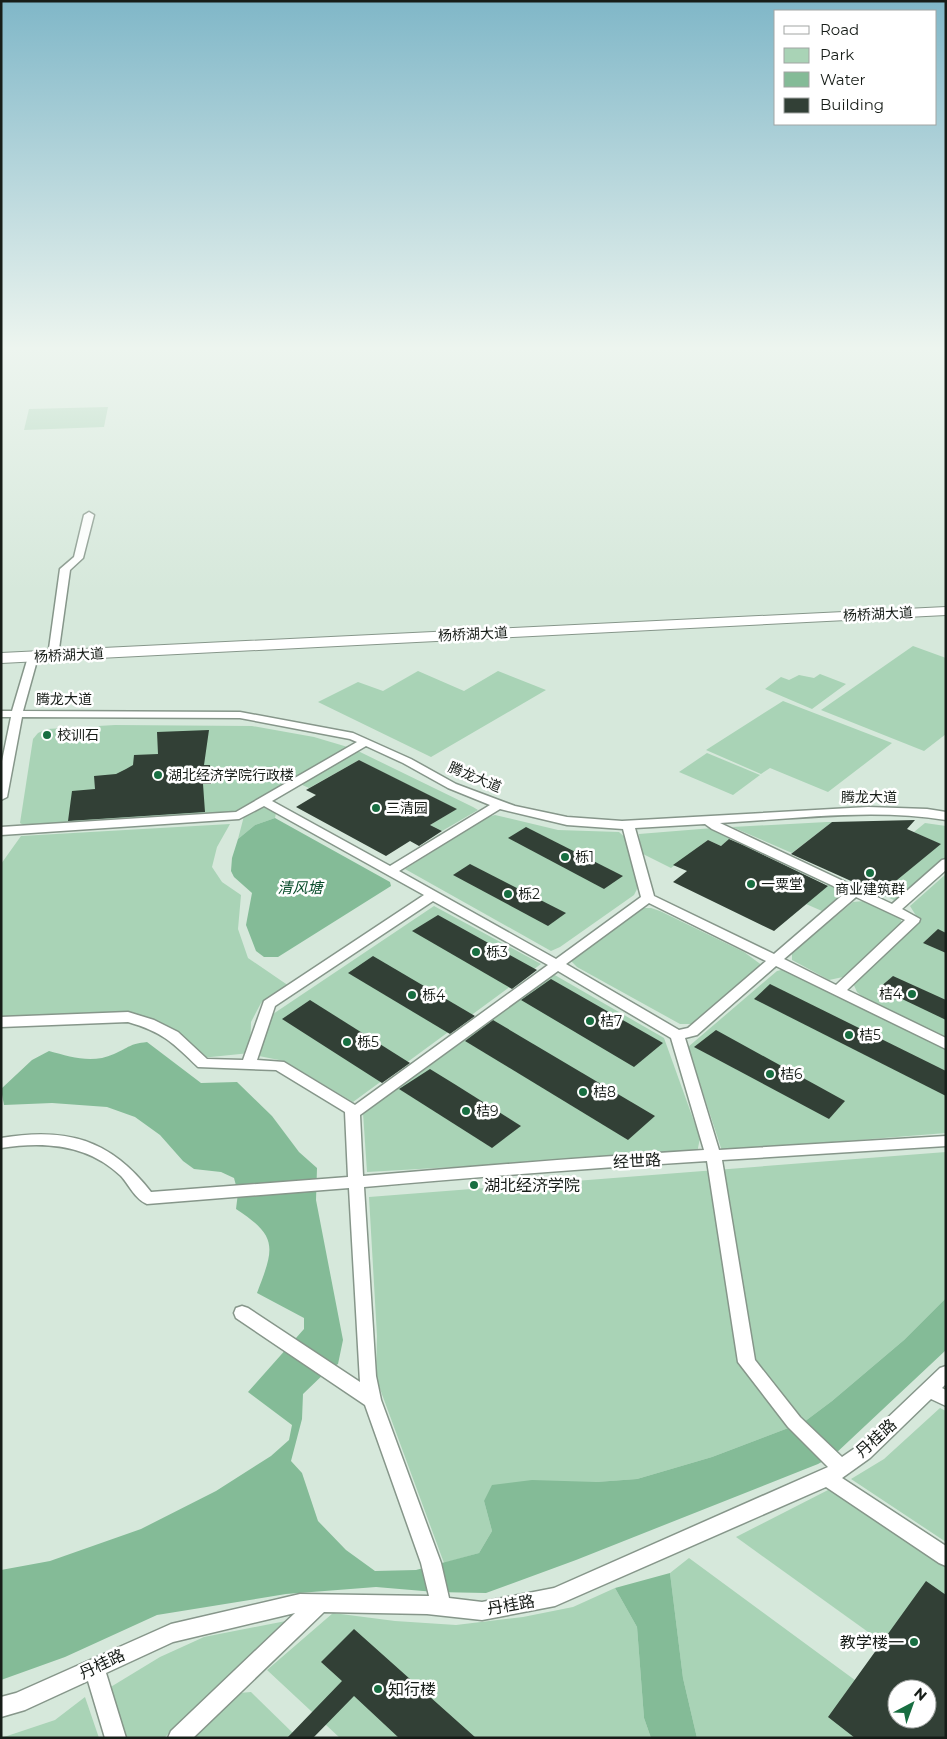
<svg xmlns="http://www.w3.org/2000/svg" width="947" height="1739" font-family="Montserrat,'Noto Sans SC',sans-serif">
<rect width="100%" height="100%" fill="#d6e8db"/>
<g fill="#a9d3b6">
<path d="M108,407L104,427L24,430L29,409Z"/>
<path d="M913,646L946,658V734L924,751L821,710Z"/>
<path d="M418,671L464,691L498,671L546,690L431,757L318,702L358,682L383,691Z"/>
<path d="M820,674L846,684L812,709L765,689L781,677L789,680L799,675L814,678Z"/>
<path d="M783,701L892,743L828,792L770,768L761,774L706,750Z"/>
<path d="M115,725L252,726L314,737L351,748L238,812L25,826L20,823L33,739L38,733L47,729Z"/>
<path d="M358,751L473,807L478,810L442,831L430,825L456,809L359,760L309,788L300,784Z"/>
<path d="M707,753L760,775L733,795L679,772Z"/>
<path d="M260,808H265L276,813L275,818L255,825L238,839L244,816Z"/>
<path d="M495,815L558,830L619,832L627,839L638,887L634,895L560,947L551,951L405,869L488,817Z"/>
<path d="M827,822H832L792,853L732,827Z"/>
<path d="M925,823L946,826V857L896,901L880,894L940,844L914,832Z"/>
<path d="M230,824L217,847L212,867L222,882L241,895L238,929L248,958L289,986L261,1003L251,1022L250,1053L201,1058L184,1036L163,1024L131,1013L1,1019V864L21,836Z"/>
<path d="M713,828L845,891L822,911L806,904L828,885L730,839L721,846L708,840L671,868L641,853L639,834Z"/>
<path d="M946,874V1038L864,998L857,992L853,983L920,922L910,906Z"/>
<path d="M864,901L896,915L901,920V925L843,977L829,980L792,960V953L853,902Z"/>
<path d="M434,906L541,964L353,1102L284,1061L259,1056L273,1014Z"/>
<path d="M641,908H651L660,911L744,952L763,966L694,1024H680L577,967L571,961V956Z"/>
<path d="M785,969L946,1048V1133L722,1151L688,1047L777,971Z"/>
<path d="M553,974L664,1038L700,1138L697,1153L367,1172L363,1113Z"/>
<path d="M946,1152V1298L904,1340L832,1401L804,1422L712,1457L637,1479L596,1482L484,1501L492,1531L479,1553L444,1563L376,1378L377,1336L369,1197Z"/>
<path d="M940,1408L946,1411V1542L851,1479L884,1459Z"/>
<path d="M830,1489L946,1566V1688L736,1537Z"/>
<path d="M689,1558L897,1711V1719L933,1738H697L683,1678L670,1573Z"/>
<path d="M615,1588L637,1627L644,1718L651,1738H340L267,1670L333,1613L395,1621L456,1625L523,1617L573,1607Z"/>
<path d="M291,1620L164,1738H126L109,1688L160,1657L204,1637Z"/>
<path d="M251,1692L298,1738H192L239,1693Z"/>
<path d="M85,1697L99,1738H1L55,1720Z"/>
</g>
<g fill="#84bb97">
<path d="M275,818L390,882L391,886L278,957H264L256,951L246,925L252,893L234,877L231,871L232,858L238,839L255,825Z"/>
<path d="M147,1042L201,1083L237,1082L272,1116L299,1152L317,1168L316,1200L343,1340L338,1364L329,1369L303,1394L302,1419L291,1461L302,1473L318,1521L346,1550L375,1571L416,1570L479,1553L492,1531L484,1501L492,1485L532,1480L596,1482L637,1479L712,1457L804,1422L832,1401L904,1340L946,1298V1350L834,1455L818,1464L576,1560L486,1593L435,1592L376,1587L286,1594L157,1615L65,1657L1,1680V1570L50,1561L141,1529L216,1491L271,1456L289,1440L292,1425L248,1392L304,1329V1318L257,1293C274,1248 279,1237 236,1209L238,1193L234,1178L221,1172L194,1169L183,1161L160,1135L135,1117L107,1107L52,1103L4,1105L1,1089L32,1060L49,1051C71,1057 92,1064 114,1054C130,1047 129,1044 147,1042Z"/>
<path d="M670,1573L683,1678L697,1738H651L644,1718L637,1627L615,1588Z"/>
</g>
<g fill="#324036" fill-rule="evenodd">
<path d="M209,730L204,765H210L211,784H203L205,812L68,821L72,791L95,789L94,776L116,774L126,769L133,765L134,755L158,754L157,732Z"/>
<path d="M359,760L457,809L430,825L442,831L419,846L410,841L386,856L296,807L316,795L306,790Z"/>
<path d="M915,820L907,829L941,844L880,894L791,854L832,822Z"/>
<path d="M526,827L623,876L604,889L508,838Z"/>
<path d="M729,839L743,845L828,886L774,931L673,882L687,871L673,865L708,840L721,846Z"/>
<path d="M470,864L566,913L548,926L453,875Z"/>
<path d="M438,915L537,970L512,989L412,931Z"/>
<path d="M938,929L946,933V953L923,943Z"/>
<path d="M373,956L475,1016L450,1034L348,973Z"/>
<path d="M893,976L946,1000V1020L879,988Z"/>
<path d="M551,979L663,1043L634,1067L521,1000Z"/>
<path d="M770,984L946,1071V1096L754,999Z"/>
<path d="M310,1000L410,1063L382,1083L282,1019Z"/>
<path d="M493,1020L655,1116L628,1140L465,1041Z"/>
<path d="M716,1030L845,1101L829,1119L694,1047Z"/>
<path d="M430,1069L456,1085L521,1126L492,1148L399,1089Z"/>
<path d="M926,1581L946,1595V1738H855L828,1717ZM897,1689H927V1719H897Z"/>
<path d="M354,1629L476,1738H399L354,1696L313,1738H287L342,1681L321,1662Z"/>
</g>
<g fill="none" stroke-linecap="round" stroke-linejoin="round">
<g stroke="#86968a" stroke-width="3">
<g id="street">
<path d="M1,346H6L1,350Z"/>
<path d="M89,512L94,515L83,558L70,570L58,656L53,659L49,658L48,656L60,569L74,557L84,515Z"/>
<path d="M33,654L38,657L23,711L240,712L353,733L411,759L456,784L515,806L567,817L622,821L868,807L927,809L946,812V820C872,808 794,819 720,823L892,904L942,860L946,859V870L902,909L920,919L919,922L847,990L946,1038V1049L776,966L697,1035L685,1038L719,1150L946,1136V1146L722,1160L755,1360L800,1417L842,1457L858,1446L940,1368L946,1366V1384L942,1388L946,1390V1406L931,1399L870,1458L842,1478L946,1546V1566L939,1563L826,1487L555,1606L482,1620L427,1614L324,1612L193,1738H168L171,1731L295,1613L173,1642L106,1673L126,1738H105L88,1681L25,1710L1,1717V1697L16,1693L171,1624L300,1594L429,1596L421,1563L365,1405L236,1318L234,1313L236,1308L242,1306L248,1308L360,1382L349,1188L147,1204C136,1200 129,1185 121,1176C88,1144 44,1141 1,1148V1138C66,1127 110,1139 151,1192L348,1177L345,1112L276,1070L198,1067C173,1043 163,1032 128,1022L1,1027V1017L128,1012L154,1020L178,1032L207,1059L243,1060L264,1001L424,895L264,806L239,819L1,835V827L236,812L357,742L350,739L240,718L22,717L7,797L1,800V766L11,717H1V711H12L28,657ZM366,746L403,763L448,788L490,805L390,866L272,801ZM500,809L567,825L623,829L641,897L556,959L399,871ZM705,824L712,829L846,892L774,954L654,896L635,828ZM856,897L905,920L836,985L784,959ZM433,901L548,965L355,1105L284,1062L257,1060L275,1006ZM649,903L766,961L688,1028L679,1030L566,964ZM558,971L671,1038L704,1150C591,1157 477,1166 363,1176L360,1115ZM707,1161L738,1362L788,1427L828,1467L554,1588L482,1602L449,1598L441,1563L381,1400L376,1376L364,1187C478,1177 593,1168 707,1161Z"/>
</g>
</g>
<g stroke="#86968a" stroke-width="2">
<path id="secondary" d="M946,607V615L1,663V653Z"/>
</g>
<use href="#street" fill="#fff" fill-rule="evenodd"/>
<use href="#secondary" fill="#fff" fill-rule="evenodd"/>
</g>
<linearGradient id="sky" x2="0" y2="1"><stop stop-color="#80b7c8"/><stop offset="0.59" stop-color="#edf5ef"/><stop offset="1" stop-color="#edf5ef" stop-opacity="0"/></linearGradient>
<rect width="947" height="590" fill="url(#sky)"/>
<g fill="#186e41" stroke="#fff" stroke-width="2">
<circle cx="47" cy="735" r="5"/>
<circle cx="158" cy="775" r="5"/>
<circle cx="376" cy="808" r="5"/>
<circle cx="565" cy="857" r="5"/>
<circle cx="870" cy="873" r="5"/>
<circle cx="751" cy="884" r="5"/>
<circle cx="508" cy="894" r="5"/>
<circle cx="476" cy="952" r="5"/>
<circle cx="912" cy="994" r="5"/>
<circle cx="412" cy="995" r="5"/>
<circle cx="590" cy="1021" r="5"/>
<circle cx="849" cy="1035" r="5"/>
<circle cx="347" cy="1042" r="5"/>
<circle cx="770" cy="1074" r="5"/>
<circle cx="583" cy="1092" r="5"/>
<circle cx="466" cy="1111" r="5"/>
<circle cx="474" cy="1185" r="5"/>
<circle cx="914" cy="1642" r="5"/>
<circle cx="378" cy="1689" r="5"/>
</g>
<g text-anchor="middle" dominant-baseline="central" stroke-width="5" stroke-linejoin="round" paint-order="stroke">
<g font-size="14" fill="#171d18" stroke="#fff">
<text transform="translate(878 614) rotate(-3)">杨桥湖大道</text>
<text transform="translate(473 634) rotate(-3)">杨桥湖大道</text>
<text transform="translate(69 655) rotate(-3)">杨桥湖大道</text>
<text x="64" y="699">腾龙大道</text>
<text transform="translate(475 777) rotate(23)">腾龙大道</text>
<text x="869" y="797">腾龙大道</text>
</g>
<g font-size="14" fill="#171d18" stroke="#fff" text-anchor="start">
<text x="57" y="735">校训石</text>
<text x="168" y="775">湖北经济学院行政楼</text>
<text x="386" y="808">三清园</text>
<text x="575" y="857">栎1</text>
<text x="761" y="884">一粟堂</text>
<text x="870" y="889" text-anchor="middle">商业建筑群</text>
<text x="518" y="894">栎2</text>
<text x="486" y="952">栎3</text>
<text x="902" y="994" text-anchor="end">桔4</text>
<text x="422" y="995">栎4</text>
<text x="600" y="1021">桔7</text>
<text x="859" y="1035">桔5</text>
<text x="357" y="1042">栎5</text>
<text x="780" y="1074">桔6</text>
<text x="593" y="1092">桔8</text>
<text x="476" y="1111">桔9</text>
</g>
<g font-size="15" font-style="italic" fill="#064b29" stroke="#fff">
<text x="300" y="887">清风塘</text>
</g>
<g font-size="16" fill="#171d18" stroke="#fff">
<text transform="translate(637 1161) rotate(-3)">经世路</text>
<text transform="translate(876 1438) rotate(-42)">丹桂路</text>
<text transform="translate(511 1605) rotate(-10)">丹桂路</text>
<text transform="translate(102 1664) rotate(-25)">丹桂路</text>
</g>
<g font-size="16" fill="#171d18" stroke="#fff" text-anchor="start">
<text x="484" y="1185">湖北经济学院</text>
<text x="904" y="1642" text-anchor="end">教学楼一</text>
<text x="388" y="1689">知行楼</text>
</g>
</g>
<rect width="947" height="1739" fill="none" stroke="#171d18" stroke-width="5"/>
<rect x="774" y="10" width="162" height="115" fill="#ffffff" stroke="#a2a5a3"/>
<rect x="784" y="26" width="25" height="8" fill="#ffffff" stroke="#a2a5a3"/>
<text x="820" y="35" font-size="15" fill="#171d18">Road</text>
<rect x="784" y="48" width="25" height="15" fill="#a9d3b6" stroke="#a2a5a3"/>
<text x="820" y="60" font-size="15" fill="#171d18">Park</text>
<rect x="784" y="72" width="25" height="15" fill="#84bb97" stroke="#a2a5a3"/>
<text x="820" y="85" font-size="15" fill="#171d18">Water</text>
<rect x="784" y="98" width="25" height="15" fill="#324036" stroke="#a2a5a3"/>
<text x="820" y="110" font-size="15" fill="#171d18">Building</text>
<g transform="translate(912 1704) rotate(41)"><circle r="24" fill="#ffffff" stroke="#a2a5a3"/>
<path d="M0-4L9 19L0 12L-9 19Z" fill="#186e41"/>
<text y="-8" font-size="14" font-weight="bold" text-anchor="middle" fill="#171d18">N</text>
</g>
</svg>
